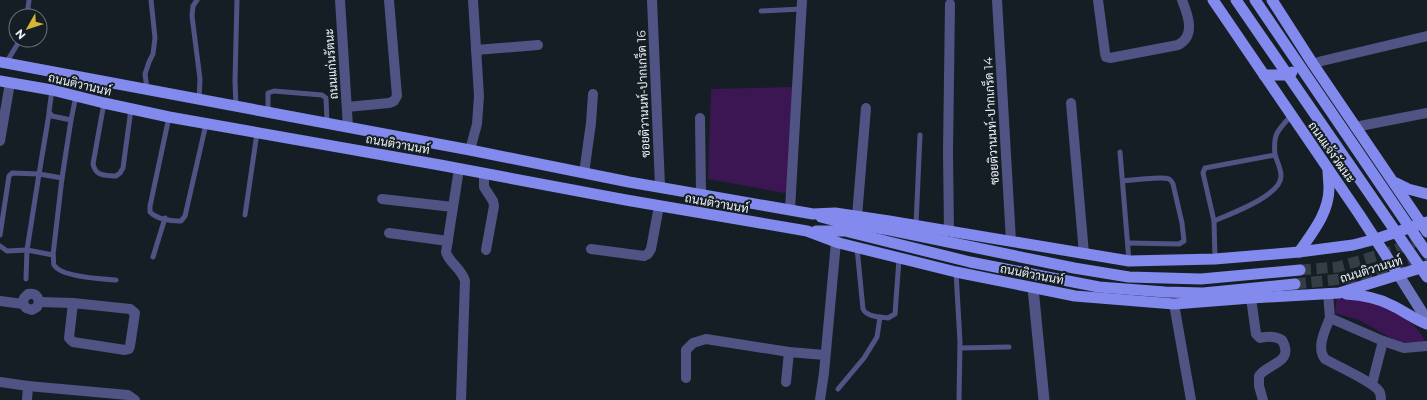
<svg xmlns="http://www.w3.org/2000/svg" width="1427" height="400" font-family="Montserrat,Sarabun,sans-serif">
<rect width="100%" height="100%" fill="#161e25"/>
<g fill="#3b1653">
<path d="M793,87L790,194L708,179L711,89Z"/>
<path d="M1337,294C1348,296 1360,297 1371,301C1392,307 1417,322 1426,343L1398,342L1359,320L1335,313Z"/>
</g>
<g fill="none" stroke-linecap="round" stroke-linejoin="round">
<g stroke="#363e45" stroke-width="11" stroke-dasharray="11 5.5" stroke-linecap="butt">
<path d="M1300,270L1338,267L1393,251L1427,236"/>
<path d="M1295,284L1350,278L1384,269L1427,254"/>
</g>
<g stroke="#4f5484" stroke-width="5">
<path d="M197,0L193,6L192,16L200,79L199,99"/>
<path d="M761,11L801,9"/>
<path d="M27,16L29,0"/>
<path d="M6,63L20,40"/>
<path d="M147,89L145,74L149,62L153,54L155,38L151,0"/>
<path d="M52,90L49,112L52,116L71,120L76,96"/>
<path d="M104,103L93,164C96,177 105,175 116,176L120,173L123,168L131,109"/>
<path d="M236,107L235,81L237,0"/>
<path d="M268,112V93L274,91L322,95L326,98L327,123"/>
<path d="M169,117L150,206V212C157,219 171,221 181,221L185,216L206,124"/>
<path d="M71,120L62,178L53,255C54,258 53,263 54,265C60,277 103,279 116,280"/>
<path d="M1120,152L1129,261"/>
<path d="M1123,181C1132,180 1162,176 1169,179C1172,181 1172,182 1173,184L1182,223L1184,241L1179,244L1128,243"/>
<path d="M245,215L257,133"/>
<path d="M1214,221C1230,214 1281,196 1281,176C1281,169 1277,161 1275,155"/>
<path d="M916,225L920,135"/>
<path d="M0,235L9,176L12,173L39,174L49,114"/>
<path d="M0,246L7,251L27,250L53,255"/>
<path d="M857,248L863,309C867,317 880,317 888,318L895,314L899,259"/>
<path d="M153,257L165,218"/>
<path d="M1215,259L1214,221L1203,173L1205,168L1275,155C1273,134 1277,131 1291,116"/>
<path d="M956,272L960,342L959,400"/>
<path d="M26,279L27,250L39,174L62,178"/>
<path d="M960,348L1009,347"/>
<path d="M838,389L864,358L877,337L880,317"/>
</g>
<g stroke="#4f5484" stroke-width="10">
<path d="M340,0L348,127"/>
<path d="M652,0L660,186"/>
<path d="M997,0L1011,241"/>
<path d="M1098,0L1105,53L1106,57L1110,58L1178,45C1196,36 1188,15 1182,0"/>
<path d="M476,50L538,45"/>
<path d="M1313,64L1322,61L1427,36"/>
<path d="M1071,103L1084,254"/>
<path d="M347,107L389,103L394,101L397,96L389,0"/>
<path d="M700,118L701,194"/>
<path d="M1355,127L1427,113"/>
<path d="M0,141L10,83"/>
<path d="M470,150L477,124L479,96L473,0"/>
<path d="M459,169L446,252C449,263 462,269 465,281L461,400"/>
<path d="M584,173L591,123L593,94"/>
<path d="M484,174V187L493,201L494,206L486,250"/>
<path d="M382,199L453,207"/>
<path d="M790,210L802,0"/>
<path d="M857,216L866,108"/>
<path d="M949,231L948,152L950,4"/>
<path d="M389,233L448,241"/>
<path d="M591,249L644,256L648,254L651,249L659,206"/>
<path d="M1328,293L1330,318L1383,341L1404,348L1427,346"/>
<path d="M1251,298L1256,334L1260,338C1268,336 1275,336 1282,340C1295,363 1268,363 1259,376V386L1263,400"/>
<path d="M0,301L23,304L26,308L32,310L37,307C41,299 37,293 28,294L24,298L23,304"/>
<path d="M39,302L73,303"/>
<path d="M73,303L130,309L135,313L130,346L129,349L125,350L73,342L69,338Z"/>
<path d="M1174,304L1191,400"/>
<path d="M1330,318C1325,330 1316,348 1325,359C1337,366 1373,382 1379,391C1381,394 1381,397 1381,400"/>
<path d="M686,378V350L693,343L706,339L789,352L825,355"/>
<path d="M0,382L28,386L27,400"/>
<path d="M786,382L789,352"/>
<path d="M1372,384L1383,341"/>
<path d="M28,386L128,395L135,400"/>
<path d="M820,400L824,373L836,242"/>
</g>
<path stroke="#4f5484" stroke-width="11" d="M1033,288L1044,400"/>
<path stroke="#6c73bf" stroke-width="11" d="M1398,274L1427,320"/>
<g stroke="#828aed" stroke-width="11">
<path d="M1213,0L1359,214L1398,274"/>
<path d="M1236,0L1427,277"/>
<path d="M1255,0L1427,253"/>
<path d="M1272,0L1313,64L1427,232"/>
<path d="M0,62L470,150L629,182L813,214L835,213L889,221L1129,261L1215,259L1299,252L1353,245L1376,239L1427,222"/>
<path d="M1264,75H1289L1292,72"/>
<path d="M0,81L52,90L104,103L169,117L440,165L626,200L807,231L839,243L956,272L1075,296L1174,304L1251,298L1339,293L1427,266"/>
<path d="M1396,183L1408,189L1427,194"/>
<path d="M821,217L836,221L890,230L1074,268L1129,277L1201,279L1300,270"/>
<path d="M816,231H845L970,262L1099,287L1165,292L1203,293L1295,284"/>
<path d="M1299,252C1312,233 1329,213 1329,188C1329,182 1328,176 1328,169"/>
<path d="M1346,294C1361,295 1378,298 1391,305C1404,311 1414,319 1427,324"/>
</g>
</g>
<g text-anchor="middle" dominant-baseline="central" stroke-width="4" stroke-linejoin="round" paint-order="stroke">
<g font-size="12" fill="#eef4f9" stroke="#161e25">
<text transform="translate(331 64) rotate(-94)">ถนนแก่นรัตนะ</text>
<text transform="translate(80 84) rotate(13)">ถนนติวานนท์</text>
<text transform="translate(643 94) rotate(-92)">ซอยติวานนท์-ปากเกร็ด 16</text>
<text transform="translate(991 121) rotate(-93)">ซอยติวานนท์-ปากเกร็ด 14</text>
<text transform="translate(398 144) rotate(10)">ถนนติวานนท์</text>
<text transform="translate(1332 152) rotate(55)">ถนนแจ้งวัฒนะ</text>
<text transform="translate(717 203) rotate(10)">ถนนติวานนท์</text>
<text transform="translate(1371 269) rotate(-17)">ถนนติวานนท์</text>
<text transform="translate(1032 274) rotate(11)">ถนนติวานนท์</text>
</g>
</g>
<g transform="translate(28 28) rotate(231)"><circle r="19" fill="#161e25" stroke="#6c747a"/>
<path d="M0-3L7 15L0 10L-7 15Z" fill="#d6b534"/>
<text y="-6" font-size="11" font-weight="bold" text-anchor="middle" fill="#eef4f9">N</text>
</g>
</svg>
